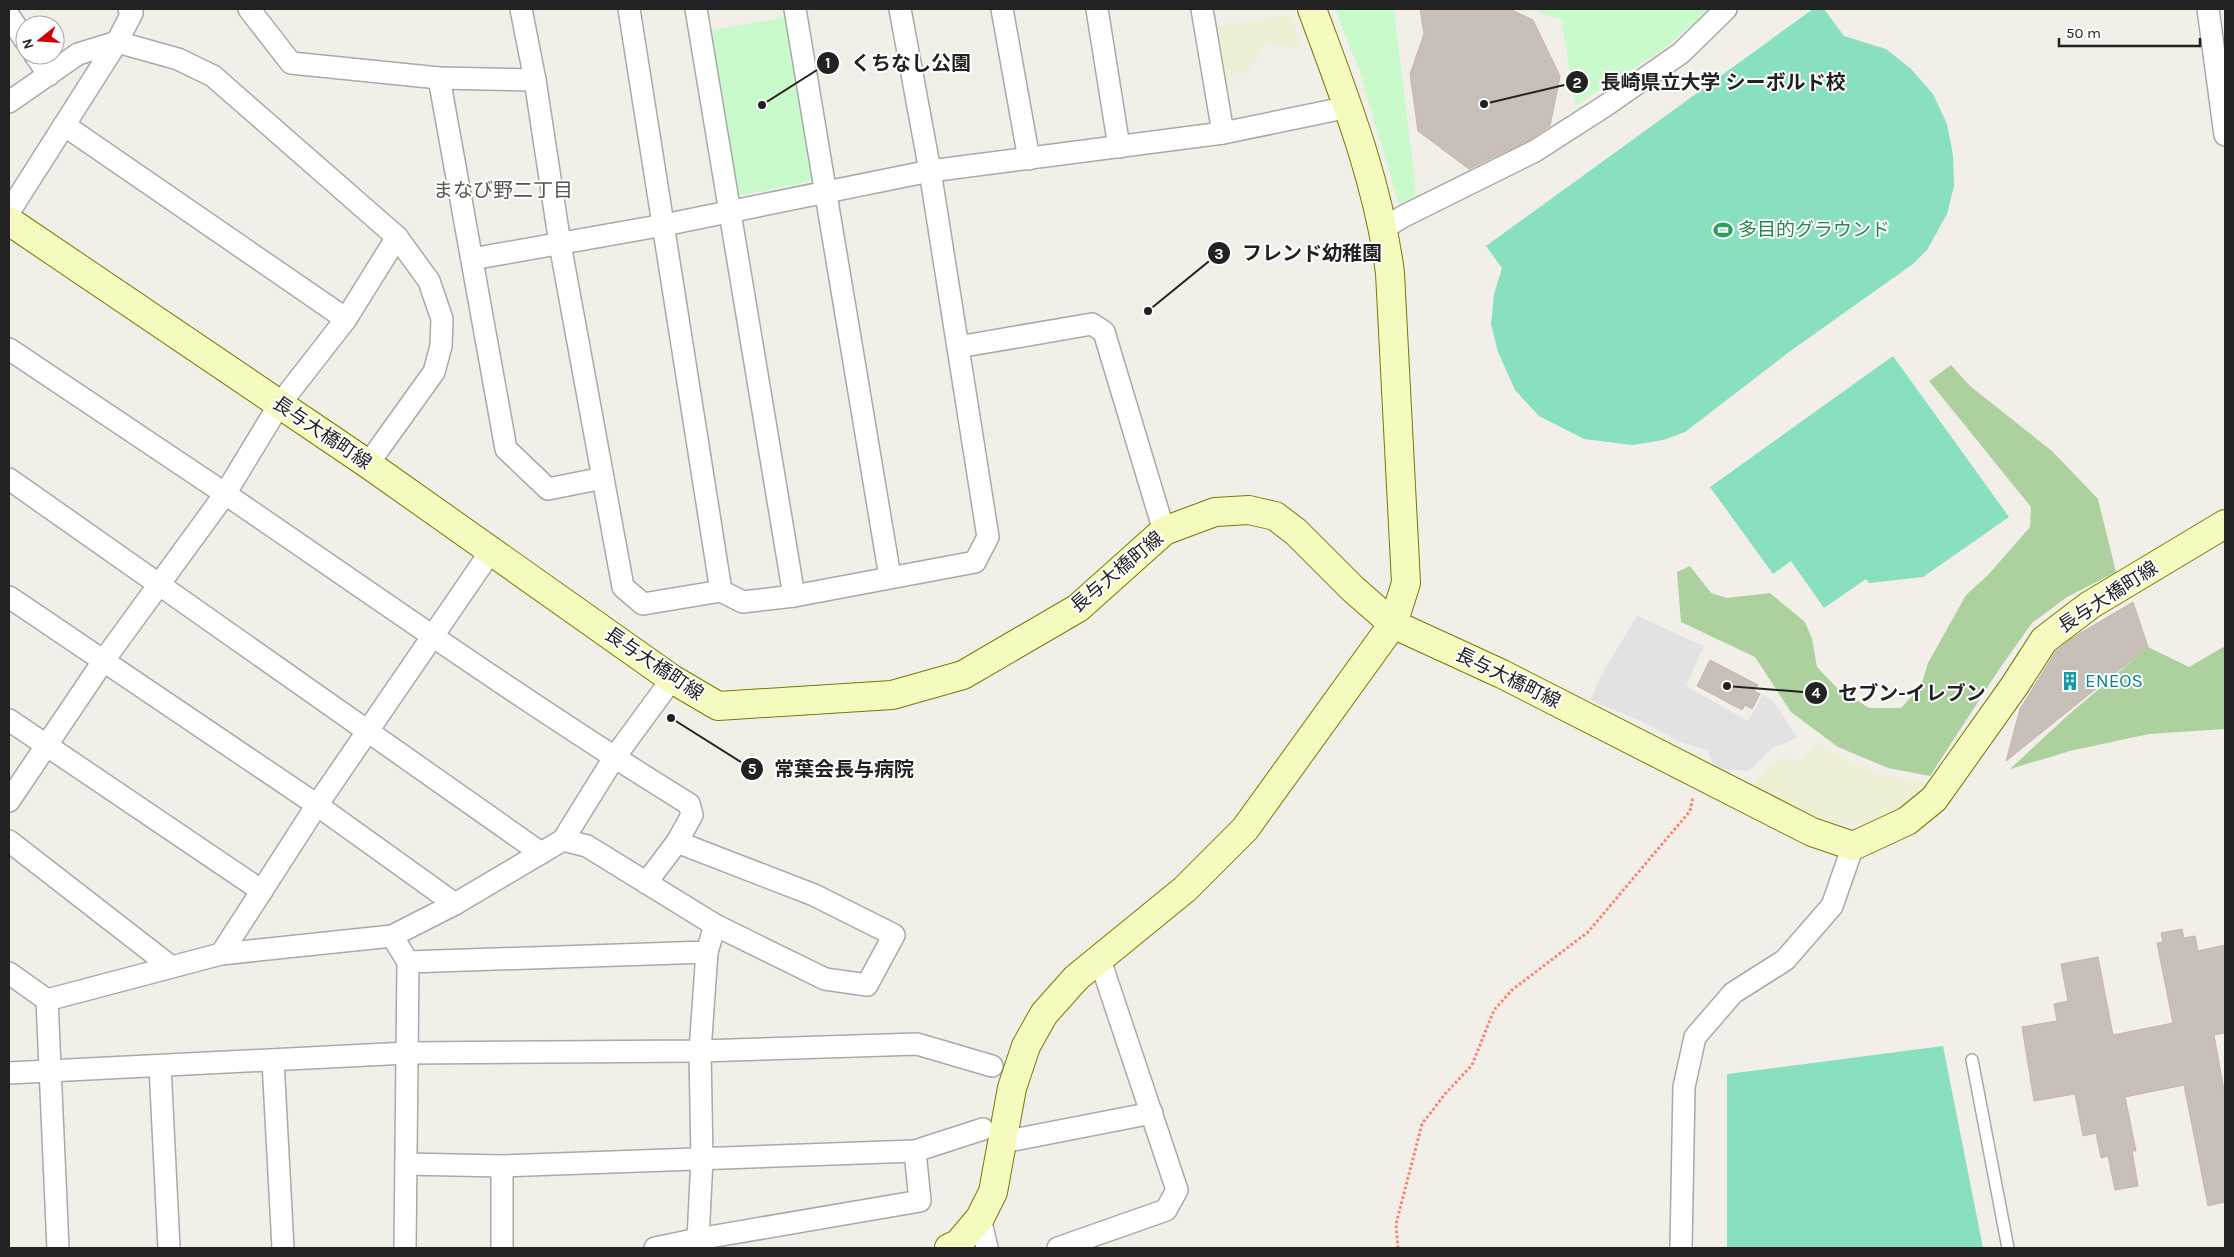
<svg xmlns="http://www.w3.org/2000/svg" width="2234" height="1257" font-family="Karla,'Noto Sans JP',sans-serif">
<rect width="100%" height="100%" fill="#f2efe9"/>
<g fill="#eef0d5">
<path d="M1291,15L1300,42L1295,47L1277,46L1266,43L1247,73L1226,74L1234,80L1221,84L1216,44L1217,26Z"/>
<path d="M1817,743L1859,767L1891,777L1928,783L1897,812L1867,821L1835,824L1803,812L1752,785L1772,763L1781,759L1798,762Z"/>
</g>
<g fill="#add19e">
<path d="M1951,365L1970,386L2052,451L2098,499L2116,572L2067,597L2032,623L2000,668L1930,776L1888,768L1838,747L1791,712L1755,657L1681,622L1677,572L1690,566L1711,593L1727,598L1770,593L1805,622L1812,639L1817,667L1836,687L1869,708H1901L1921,686L1928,663L1966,595L1988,575L2030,527L2031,507L1929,381Z"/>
<path d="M2225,646V729L2149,734L2070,751L2010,769L2066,717L2148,647L2189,667Z"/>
</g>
<g fill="#c8facc">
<path d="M1335,9H1394L1417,201L1400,208L1360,72Z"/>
<path d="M1537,9H1712L1662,50L1576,105L1561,19L1539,13Z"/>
<path d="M786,17L812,181L739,196L711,30Z"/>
</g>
<g fill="#88e0be">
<path d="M1813,9H1824L1844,36L1886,49L1911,69L1933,94L1947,124L1953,155L1954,186L1947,214L1927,250L1913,264L1789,352L1685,432L1663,440L1633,445L1584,439L1539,416L1515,390L1498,352L1491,324L1494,294L1502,268L1486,246Z"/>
<path d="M1893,356L2009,517L1923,577L1869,583L1866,579L1824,608L1791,561L1773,574L1710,487Z"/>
<path d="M1943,1046L1983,1248H1727V1074Z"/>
</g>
<path fill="#e2e2e2" d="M1637,616L1704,646L1686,686L1748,721L1763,694L1774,702L1797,738L1773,747L1749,771L1715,768L1708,751L1678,741L1636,719L1590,700L1605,669Z"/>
<g fill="#c7bfb8" stroke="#c4b6ab">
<path d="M1420,9H1510L1533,20L1560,76L1550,126L1529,140L1469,169L1418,131L1410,74L1424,34Z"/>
<path d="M2133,602L2148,647L2006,761L2020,709L2056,651L2074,637Z"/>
<path d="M1710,660L1758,685L1754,691L1760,694L1752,709L1745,705L1742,710L1697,686Z"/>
<path d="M2182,929L2184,938L2195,936L2198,951L2225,945V1033L2214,1035L2225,1096V1202L2208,1206L2184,1085L2125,1097L2136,1151H2132L2138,1186L2115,1190L2108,1156L2101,1158L2096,1133L2083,1136L2075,1094L2034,1101L2022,1027L2057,1021L2054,1004L2068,1001L2061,964L2098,957L2113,1035L2173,1023L2157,943L2163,942L2161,933Z"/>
</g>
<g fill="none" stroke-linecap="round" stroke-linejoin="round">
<g stroke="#a9a9a9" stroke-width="14">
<path id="lane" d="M1972,1060L2008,1248"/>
</g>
<g stroke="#a9a9a9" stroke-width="24">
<g id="street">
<path d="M249,9L291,63L439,78L535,80"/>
<path d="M521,9L535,80L560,244L623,587L643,604L721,591L743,602L794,596L975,562L988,537L930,171L900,9"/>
<path d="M629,9L721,591"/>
<path d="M696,9L794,596"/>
<path d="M795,9L890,577"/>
<path d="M1002,9L1029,159"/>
<path d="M1097,9L1119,147"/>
<path d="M1202,9L1223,133"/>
<path d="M2208,9L2225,135"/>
<path d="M9,16L25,40"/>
<path d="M35,55L49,75"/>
<path d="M439,78L506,449L548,489L603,478"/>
<path d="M9,102L78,54L117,42L178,59L213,76L397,237L429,281L442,319L441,346L434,372L368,464"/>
<path d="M64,125L346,319"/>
<path d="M9,212L117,42L132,13L129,9"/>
<path d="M1384,228L1404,216L1535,151L1605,106L1681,53L1726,9"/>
<path d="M472,259L664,225L930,171L1223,133L1349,107"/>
<path d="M958,347L1092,324L1104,332L1164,531"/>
<path d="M9,349C81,397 153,445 224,493C378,598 530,706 689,804L692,815L677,842"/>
<path d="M9,479L541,853"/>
<path d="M9,597L317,805L455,904"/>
<path d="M9,720L262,891"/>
<path d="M9,801L104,660L225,494L279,405L346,319L397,237"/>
<path d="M563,840L587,846L715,925L825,979L867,985L894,935L814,895L677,842L646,883"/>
<path d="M9,841L170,966"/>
<path d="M392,936L408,962L405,1248"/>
<path d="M221,954L317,805L491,551"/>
<path d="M408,962L707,952L715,925"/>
<path d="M9,973L47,1000"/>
<path d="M273,1061L283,1248"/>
<path d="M160,1066L169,1248"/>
<path d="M9,1073L407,1053L700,1051L917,1044L992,1066"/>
<path d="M1003,1142L1152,1113"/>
<path d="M406,1164L502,1166L915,1151L983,1129"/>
<path d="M980,1218L987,1248"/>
<path d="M698,1239L702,1159L700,1051L707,952"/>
<path d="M58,1248L47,1000L221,954L392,936L455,904L563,840L614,758L672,679"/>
<path d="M502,1248V1166"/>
<path d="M655,1248L698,1239L920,1201L915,1151"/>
<path d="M1058,1248L1166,1210L1177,1190L1100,960"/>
<path d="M1681,1248L1684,1087L1695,1037L1733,993L1785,960L1832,906L1853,846"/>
</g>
</g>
<g stroke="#707d05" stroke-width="30">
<g id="secondary">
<path d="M9,221L368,464L672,679L718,706L892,695L963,675L1078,608L1164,531L1215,512L1249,510L1275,516L1296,532L1353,589L1393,624L1502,674L1812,832L1853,846L1907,821L1934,799L2015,685L2044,640L2090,605L2225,524"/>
<path d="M949,1248L958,1244L980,1218L993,1192L1012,1088L1026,1046L1044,1014L1076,978L1185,889L1245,829L1393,624L1406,583L1390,273C1378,180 1344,96 1312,9"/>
</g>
</g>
<path stroke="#fa8072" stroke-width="3" stroke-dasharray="2.5 2.5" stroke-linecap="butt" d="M1398,1248L1396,1224L1422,1124L1445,1094L1472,1065L1494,1010L1512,990L1588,932L1690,811L1693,797"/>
<use href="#lane" stroke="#fff" stroke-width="11"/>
<use href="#street" stroke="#fff" stroke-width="21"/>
<use href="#secondary" stroke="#f7fabf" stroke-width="28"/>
</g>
<defs>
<g id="stadium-bare" transform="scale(1.5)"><path d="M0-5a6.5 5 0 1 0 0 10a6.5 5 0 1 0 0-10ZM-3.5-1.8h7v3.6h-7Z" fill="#2e9e5b" stroke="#fff" stroke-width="2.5" paint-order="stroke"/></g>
<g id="building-bare" transform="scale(1.5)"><path d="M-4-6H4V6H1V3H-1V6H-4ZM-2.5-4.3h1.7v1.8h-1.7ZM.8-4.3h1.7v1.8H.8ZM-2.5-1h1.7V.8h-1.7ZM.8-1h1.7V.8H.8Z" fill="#0f9aa8" stroke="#fff" stroke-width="2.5" paint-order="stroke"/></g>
</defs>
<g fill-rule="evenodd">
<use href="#stadium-bare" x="1723" y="230"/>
<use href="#building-bare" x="2070" y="681"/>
</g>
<g text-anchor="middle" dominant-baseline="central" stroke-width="4" stroke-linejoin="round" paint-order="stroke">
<g font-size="19" fill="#27864d" stroke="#fff" text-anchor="start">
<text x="1738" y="230">多目的グラウンド</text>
</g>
<g font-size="19" fill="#222" stroke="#fff">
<text transform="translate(322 433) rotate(34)">長与大橋町線</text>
<text transform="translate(1117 572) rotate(-40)">長与大橋町線</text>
<text transform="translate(2108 597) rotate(-33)">長与大橋町線</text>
<text transform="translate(654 664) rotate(34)">長与大橋町線</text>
<text transform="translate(1508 678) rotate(26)">長与大橋町線</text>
</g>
<g font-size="19" fill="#0d838f" stroke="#fff" text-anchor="start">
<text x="2085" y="681">ENEOS</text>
</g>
<g font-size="20" fill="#555" stroke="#fff">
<text x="503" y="190">まなび野二丁目</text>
</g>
</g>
<path fill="none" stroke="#222" stroke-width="2" d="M762 105L828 63M1484 104L1577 82M1148 311L1219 253M1727 686L1816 693M671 718L752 769"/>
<g fill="#222" stroke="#fff" stroke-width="2">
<circle cx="762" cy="105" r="5"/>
<circle cx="1484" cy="104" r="5"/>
<circle cx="1148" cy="311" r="5"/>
<circle cx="1727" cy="686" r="5"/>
<circle cx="671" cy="718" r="5"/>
<circle cx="828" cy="63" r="12"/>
<circle cx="1577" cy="82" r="12"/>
<circle cx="1219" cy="253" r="12"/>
<circle cx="1816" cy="693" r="12"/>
<circle cx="752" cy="769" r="12"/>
</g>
<g font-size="15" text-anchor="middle" font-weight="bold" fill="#fff">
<text x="828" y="68">1</text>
<text x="1577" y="88">2</text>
<text x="1219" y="259">3</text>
<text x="1816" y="698">4</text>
<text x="752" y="774">5</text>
</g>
<g font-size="20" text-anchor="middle" font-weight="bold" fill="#222" stroke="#fff" stroke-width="4" stroke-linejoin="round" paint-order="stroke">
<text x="911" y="70">くちなし公園</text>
<text x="1723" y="89">長崎県立大学 シーボルド校</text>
<text x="1312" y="260">フレンド幼稚園</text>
<text x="1912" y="700">セブン-イレブン</text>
<text x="844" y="776">常葉会長与病院</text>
</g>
<rect width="2234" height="1257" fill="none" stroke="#222222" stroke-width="20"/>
<g transform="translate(40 40) rotate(253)"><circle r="24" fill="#ffffff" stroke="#a7a7a7"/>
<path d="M0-4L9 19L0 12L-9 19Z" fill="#d40000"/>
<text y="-8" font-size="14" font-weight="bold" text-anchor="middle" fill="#222222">N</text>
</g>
<path d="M2059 38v8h141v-8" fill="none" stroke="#222222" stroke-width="2.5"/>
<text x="2066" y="38" font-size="15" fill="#222222" stroke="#ffffff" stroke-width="4" paint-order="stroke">50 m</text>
</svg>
